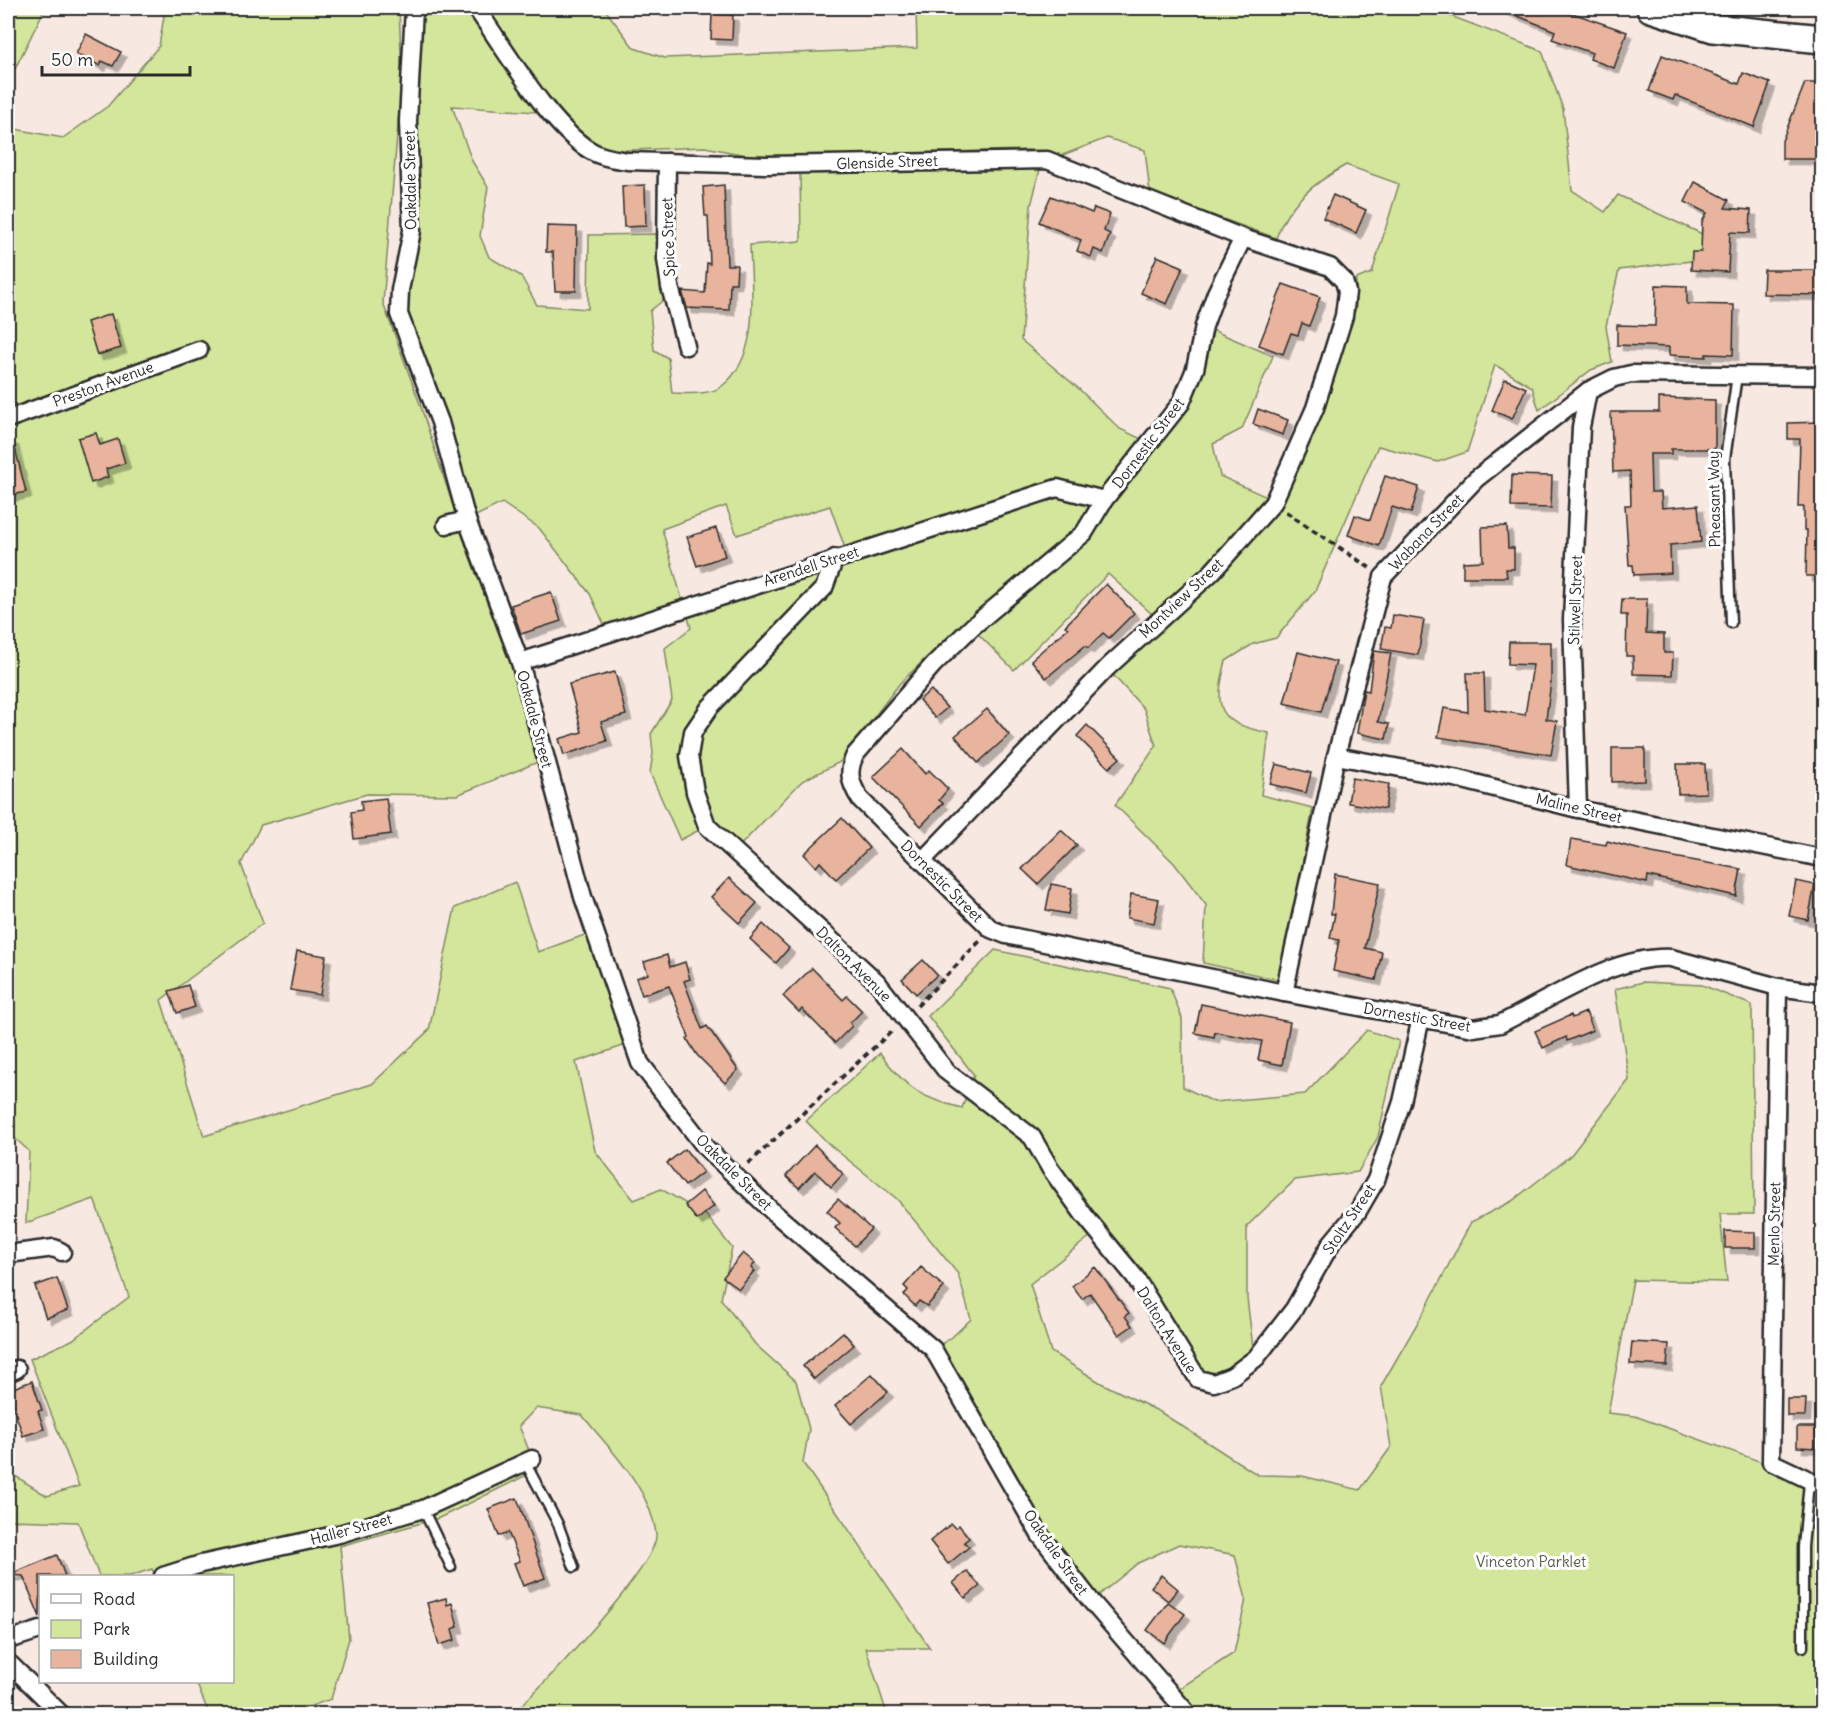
<svg xmlns="http://www.w3.org/2000/svg" width="1830" height="1722" font-family="Delius,sans-serif">
<defs>
<filter id="shadow"><feDropShadow dx="5.5" dy="5.5" stdDeviation="0" flood-color="#0004"/></filter>
</defs>
<rect width="100%" height="100%" fill="#f8e8e2"/>
<filter id="ink" filterUnits="userSpaceOnUse"><feTurbulence type="fractalNoise" baseFrequency=".0167" numOctaves="2"/><feDisplacementMap in="SourceGraphic" scale="12" xChannelSelector="R" yChannelSelector="G"/><feConvolveMatrix kernelMatrix="1 2 1 2 8 2 1 2 1" color-interpolation-filters="sRGB"/></filter>
<g filter="url(#ink)">
<g fill="#d3e69b" stroke="#7f8863" stroke-width="1.5">
<path d="M8,8H45L8,83Z"/>
<path d="M156,8H399L402,76L383,303L420,404L468,552L511,665L538,762L457,795L367,794L261,825L241,864L263,923L161,1000L204,1136L372,1084L429,1030L455,908L515,882L538,952L590,933L626,1045L576,1062L595,1151L634,1200L661,1189L706,1215L732,1248L721,1299L755,1344L796,1381L809,1429L803,1463L930,1648H866L887,1714H517L522,1705C547,1680 659,1565 656,1534C650,1487 610,1450 582,1415L536,1408L519,1426L537,1470L439,1518L340,1546L349,1639L331,1699L289,1714H209L196,1682H232V1576H155L152,1569L130,1576H99L78,1522L8,1520V1461L12,1474L47,1496L79,1486L30,1359L72,1340L129,1297L94,1199L26,1223L29,1151L8,1132V124L15,129L63,138L108,106L159,46L164,16Z"/>
<path d="M418,8H464L536,112L452,106L472,161L488,187L480,236L489,257L521,276L537,305L588,309L589,235L662,234L666,298L650,311L654,350L668,358L672,393C686,393 710,396 722,386C762,355 751,289 750,245L801,241L800,170L1036,168L1040,169L1031,206L1021,340L1078,388L1120,429L1156,446L1210,329L1273,356L1242,429L1213,444L1220,476L1280,503L1356,308V279L1372,273L1399,184L1346,165C1314,183 1288,203 1276,238L1150,193L1145,150L1107,138L1060,156L1046,151L1025,150L756,157L705,147L607,151L582,138L559,114L487,8H604L634,48L665,58L917,48L916,8H1430L1542,51L1563,109L1572,190L1605,212L1618,195L1713,239L1707,259L1619,270L1606,326L1612,362L1591,370L1539,410L1532,387L1495,365L1467,452L1438,462L1378,446L1315,591L1276,638L1253,644L1226,661C1213,710 1218,723 1269,733L1261,795L1313,808L1280,980L1203,963L1206,905L1174,863L1115,805L1156,746L1144,709L1112,674L1164,625L1108,574L1014,670L965,621L900,683L840,762L802,781L734,852L707,826L680,840L650,773L653,753L651,734L672,700L665,648L691,628L687,614L850,562L830,506L737,535L726,506L662,529L682,599L605,626L590,594L539,528L502,503L474,517L434,380L402,310L420,55Z"/>
<path d="M995,950L1170,988L1182,1018L1183,1087L1214,1102L1305,1094L1367,1030L1399,1041L1378,1137L1358,1172L1295,1180L1247,1226V1298L1254,1356L1215,1378L1200,1376L1101,1228L1030,1284L1051,1352L1101,1383L1160,1412L1258,1475L1302,1476L1360,1490L1391,1447L1381,1386L1425,1310L1471,1222L1512,1201L1571,1155L1629,1080L1615,989L1643,982L1702,985L1752,1005L1754,1214H1720L1727,1282L1633,1280L1608,1413L1635,1416L1822,1484V1714H1189L1177,1690L1234,1653L1246,1599L1235,1555L1179,1544L1138,1563L1087,1605L1036,1542L925,1354L951,1338L971,1319L958,1274L897,1199L831,1146L806,1121L880,1053C907,1089 918,1097 962,1108L974,1075L928,1016Z"/>
</g>
<g fill="#e9b49d" stroke="#2b2b2b" stroke-width="1.5" filter="url(#shadow)">
<path d="M1498,8H1558L1627,32L1614,68L1590,59L1592,53L1552,39L1555,31Z"/>
<path d="M712,14L733,15L732,40L711,39Z"/>
<path d="M86,34L121,52L113,66L102,61L100,66L76,54Z"/>
<path d="M1662,55L1739,84L1743,73L1770,83L1754,127L1675,95L1673,100L1649,91Z"/>
<path d="M1805,83H1822V159H1782V141Z"/>
<path d="M1695,182L1729,200L1725,208L1751,210L1750,233L1730,232L1728,272L1691,270L1692,252H1701L1702,222L1707,213L1685,202Z"/>
<path d="M645,185L646,226L624,227L622,186Z"/>
<path d="M724,185L727,265H737L736,283H730L729,310L687,308L682,291L705,293L707,263L710,264L708,216H705L703,187Z"/>
<path d="M1333,195L1366,210L1356,233L1323,218Z"/>
<path d="M1051,196L1092,213L1094,208L1110,214L1104,231L1110,234L1103,253L1094,249L1091,257L1077,251L1081,240L1039,222Z"/>
<path d="M547,226L577,227L576,291H555L553,252H546Z"/>
<path d="M1157,256L1183,267L1167,304L1141,293Z"/>
<path d="M1764,270H1822V295L1763,294Z"/>
<path d="M1283,284L1320,297L1309,326L1302,323L1298,335L1291,333L1283,354L1259,345Z"/>
<path d="M1656,285L1687,286V304L1734,305L1733,355L1706,354V357L1669,355V347L1617,345V325L1655,326Z"/>
<path d="M111,314L121,348L97,355L87,322Z"/>
<path d="M1505,379L1526,388L1512,419L1492,410Z"/>
<path d="M1659,398L1715,400V449H1671V454H1650L1651,492H1661L1662,508L1698,505L1701,542L1670,545L1671,573L1634,575L1633,565H1629L1625,505H1631L1630,471L1613,472L1611,412H1659Z"/>
<path d="M1258,409L1288,420L1283,435L1253,424Z"/>
<path d="M1822,422V576H1806L1807,530H1804V507H1798L1800,439H1788V423Z"/>
<path d="M96,433L100,445L118,439L125,463L106,469L108,477L91,483L78,438Z"/>
<path d="M8,440H13L26,492L8,496Z"/>
<path d="M1512,475L1552,476L1551,508L1511,507Z"/>
<path d="M1385,476L1419,487L1411,513L1392,507L1379,546L1348,535L1355,515L1370,520Z"/>
<path d="M1507,526L1508,548H1514V569H1506L1507,577H1463V562L1483,561L1482,527Z"/>
<path d="M716,528L725,556L697,566L687,537Z"/>
<path d="M1106,584L1134,613L1109,638L1103,633L1088,648L1085,646L1046,678L1031,660L1068,628L1065,626Z"/>
<path d="M551,592L561,621L521,634L511,605Z"/>
<path d="M1622,599H1647L1646,633L1664,634V653H1673L1672,675L1633,674V656H1626L1627,615H1621Z"/>
<path d="M1393,615L1424,620L1418,655L1381,649L1385,627L1391,628Z"/>
<path d="M1509,642H1551V682L1546,719L1557,721L1551,755L1438,737L1444,708L1468,712L1467,673H1484L1485,709L1525,715L1533,665L1508,664Z"/>
<path d="M1374,651L1391,653L1378,722L1389,724L1386,739L1357,733L1364,690L1369,691Z"/>
<path d="M1298,652L1336,662L1321,712L1284,703Z"/>
<path d="M615,672L626,715L601,722L607,741L564,755L559,739L582,732L569,684Z"/>
<path d="M931,690L947,708L935,718L919,700Z"/>
<path d="M987,709L1009,735L978,763L955,736Z"/>
<path d="M1087,725L1120,758L1109,768L1077,736Z"/>
<path d="M1612,748H1645V781L1612,782Z"/>
<path d="M903,749L925,774L929,770L948,789L939,800L943,803L921,826L873,777Z"/>
<path d="M1276,764L1311,773L1306,793L1270,784Z"/>
<path d="M1677,764H1705L1706,793L1678,794Z"/>
<path d="M1352,778L1389,784L1385,809L1348,803Z"/>
<path d="M386,798L391,834L354,839L351,812L362,810L361,801Z"/>
<path d="M842,818L869,848L836,879L820,862L816,867L804,854Z"/>
<path d="M1061,830L1077,845L1038,884L1022,869Z"/>
<path d="M1571,839L1606,845L1607,841L1652,853L1741,869L1736,896L1648,876L1647,883L1567,865Z"/>
<path d="M1335,874L1380,883L1365,948L1382,952L1376,980L1333,971L1339,940L1330,938L1335,914H1331Z"/>
<path d="M729,878L757,903L739,923L711,897Z"/>
<path d="M1796,881L1815,885L1808,920L1789,916Z"/>
<path d="M1051,884L1072,888L1068,914L1046,910Z"/>
<path d="M1131,894L1159,899L1154,923L1127,918Z"/>
<path d="M763,924L789,948L776,963L750,939Z"/>
<path d="M297,951L326,956L320,995L290,990Z"/>
<path d="M667,955L670,967L685,962L690,979L684,981L702,1029L707,1026L738,1070L725,1083L697,1055L687,1039L689,1037L669,986L642,995L636,978L648,974L644,962Z"/>
<path d="M923,960L937,975L916,994L902,979Z"/>
<path d="M812,968L843,1000L847,996L862,1011L850,1023L852,1026L835,1043L802,1009L799,1012L783,996Z"/>
<path d="M188,985L195,1007L177,1013L169,991Z"/>
<path d="M1201,1004L1290,1022L1282,1065L1258,1060L1262,1041L1215,1032L1214,1037L1195,1033Z"/>
<path d="M1586,1012L1593,1030L1567,1041L1566,1037L1543,1048L1535,1031L1571,1015L1572,1018Z"/>
<path d="M815,1145L843,1174L831,1187L815,1171L799,1188L786,1176Z"/>
<path d="M685,1149L703,1172L685,1186L667,1163Z"/>
<path d="M702,1191L714,1206L697,1220L685,1205Z"/>
<path d="M838,1199L871,1229L855,1246L835,1228L840,1223L827,1211Z"/>
<path d="M1725,1231L1755,1232V1248H1725Z"/>
<path d="M743,1253L755,1263L751,1268L754,1271L739,1289L723,1277Z"/>
<path d="M921,1267L944,1287L927,1306L919,1301L915,1306L904,1295L908,1290L904,1286Z"/>
<path d="M1095,1267L1129,1313L1125,1316L1132,1326L1119,1335L1090,1293L1082,1299L1072,1286Z"/>
<path d="M57,1278L68,1310L46,1318L35,1286Z"/>
<path d="M843,1332L854,1345L814,1379L803,1366Z"/>
<path d="M1632,1342L1669,1344L1667,1366L1630,1364Z"/>
<path d="M872,1374L888,1392L851,1424L835,1406Z"/>
<path d="M32,1381L42,1410L38,1411L44,1429L23,1436L8,1390Z"/>
<path d="M1787,1399H1806L1805,1416H1787Z"/>
<path d="M1797,1427H1816V1448L1797,1447Z"/>
<path d="M517,1498L545,1578L523,1586L514,1563L520,1561L508,1532L499,1536L488,1509Z"/>
<path d="M951,1524L955,1528L959,1525L969,1538L964,1542L969,1547L948,1564L930,1541Z"/>
<path d="M57,1555L65,1576H40V1617L23,1576L8,1575Z"/>
<path d="M967,1571L980,1586L965,1598L953,1583Z"/>
<path d="M1161,1575L1178,1589L1168,1601L1151,1587Z"/>
<path d="M446,1598L447,1605L452,1603L458,1627L452,1629L455,1640L439,1645L427,1603Z"/>
<path d="M1168,1602L1185,1614L1164,1643L1147,1630Z"/>
</g>
<g fill="none" stroke-linecap="round" stroke-linejoin="round">
<g stroke="#2b2b2b" stroke-width="13">
<g id="lane">
<path d="M1731,623L1725,459L1737,375"/>
<path d="M525,1462L558,1524L574,1567"/>
<path d="M423,1509L451,1567"/>
<path d="M1803,1647V1547L1809,1482"/>
</g>
</g>
<g stroke="#2b2b2b" stroke-width="21">
<g id="street">
<path d="M414,8L408,121L412,231L400,290L399,314L440,422L467,520L446,525"/>
<path d="M476,8C504,47 553,133 595,153C605,158 616,159 627,161L766,165L1047,160L1243,238L1330,267L1344,281L1347,292L1344,316L1315,408L1273,503L1212,572L1108,667L922,861"/>
<path d="M667,162L666,259L670,287L686,346"/>
<path d="M1243,238L1216,293L1204,326L1195,369L1181,403L1104,500L1084,533L972,627L933,665L855,755C847,772 850,783 860,799L991,929L1006,935L1284,993L1473,1028L1500,1024C1551,999 1614,955 1671,958L1778,987L1822,993"/>
<path d="M8,419L199,350"/>
<path d="M467,520L520,662L583,897L640,1063L706,1148L772,1211L933,1349L1040,1535L1091,1601L1188,1714"/>
<path d="M835,558L824,588L710,707L693,732L689,756L695,792L707,826L877,982L947,1072L1032,1137L1050,1168L1084,1215L1135,1277L1198,1379L1214,1383L1232,1376L1256,1358L1294,1309L1332,1242L1358,1211L1376,1180L1402,1102L1421,1018"/>
<path d="M520,662L1057,488L1104,500"/>
<path d="M1336,756L1459,779L1578,809L1822,858"/>
<path d="M1578,809L1572,620L1581,427L1588,391"/>
<path d="M1778,987L1771,1462L1822,1486"/>
<path d="M1284,993L1336,756L1383,577L1476,479L1588,391L1614,378L1631,374L1822,376"/>
<path d="M8,1254L54,1248L62,1252"/>
<path d="M8,1373L17,1369"/>
<path d="M163,1576L201,1564L339,1534L423,1509L532,1459"/>
<path d="M8,1640L40,1630"/>
<path d="M10,1664L61,1714"/>
</g>
</g>
<g stroke="#2b2b2b" stroke-width="32">
<path id="primary" d="M1651,8L1713,28L1822,39"/>
</g>
<g stroke="#2b2b2b" stroke-width="4" stroke-dasharray="6 4.5" stroke-linecap="butt">
<path d="M1286,512L1370,568"/>
<path d="M917,1006L980,941"/>
<path d="M748,1164L894,1029"/>
</g>
<use href="#lane" stroke="#fff" stroke-width="8"/>
<use href="#street" stroke="#fff" stroke-width="16"/>
<use href="#primary" stroke="#fff" stroke-width="27"/>
</g>
</g>
<g text-anchor="middle" dominant-baseline="central" stroke-width="6" stroke-linejoin="round" paint-order="stroke">
<g font-size="15" fill="#2b2b2b" stroke="#fff">
<text transform="translate(887 162) rotate(-2)">Glenside Street</text>
<text transform="translate(410 180) rotate(-91)">Oakdale Street</text>
<text transform="translate(668 237) rotate(-92)">Spice Street</text>
<text transform="translate(103 384) rotate(-20)">Preston Avenue</text>
<text transform="translate(1148 443) rotate(-53)">Dornestic Street</text>
<text transform="translate(1714 499) rotate(-91)">Pheasant Way</text>
<text transform="translate(1426 532) rotate(-46)">Wabana Street</text>
<text transform="translate(811 566) rotate(-18)">Arendell Street</text>
<text transform="translate(1181 598) rotate(-43)">Montview Street</text>
<text transform="translate(1575 600) rotate(-88)">Stilwell Street</text>
<text transform="translate(535 719) rotate(75)">Oakdale Street</text>
<text transform="translate(1579 808) rotate(13)">Maline Street</text>
<text transform="translate(942 881) rotate(45)">Dornestic Street</text>
<text transform="translate(854 964) rotate(45)">Dalton Avenue</text>
<text transform="translate(1417 1017) rotate(10)">Dornestic Street</text>
<text transform="translate(734 1172) rotate(45)">Oakdale Street</text>
<text transform="translate(1349 1219) rotate(-56)">Stoltz Street</text>
<text transform="translate(1774 1224) rotate(-89)">Menlo Street</text>
<text transform="translate(1167 1330) rotate(58)">Dalton Avenue</text>
<text transform="translate(351 1529) rotate(-15)">Haller Street</text>
<text transform="translate(1056 1552) rotate(55)">Oakdale Street</text>
</g>
<g font-size="15" fill="#555a47" stroke="#fff">
<text x="1531" y="1561">Vinceton Parklet</text>
</g>
</g>
<rect width="1830" height="1722" fill="none" stroke="#fff" stroke-width="30"/>
<rect x="15" y="15" width="1800" height="1692" fill="none" stroke="#2b2b2b" stroke-width="2" filter="url(#ink)"/>
<rect x="39" y="1575" width="195" height="108" fill="#ffffff" stroke="#aaaaaa" stroke-width="1.5"/>
<rect x="51" y="1594" width="30" height="9" fill="#ffffff" stroke="#aaaaaa" stroke-width="1.5"/>
<text x="93" y="1605" font-size="18" fill="#2b2b2b">Road</text>
<rect x="51" y="1620" width="30" height="18" fill="#d3e69b" stroke="#aaaaaa" stroke-width="1.5"/>
<text x="93" y="1635" font-size="18" fill="#2b2b2b">Park</text>
<rect x="51" y="1650" width="30" height="18" fill="#e9b49d" stroke="#aaaaaa" stroke-width="1.5"/>
<text x="93" y="1665" font-size="18" fill="#2b2b2b">Building</text>
<path d="M42 66v9h148v-9" fill="none" stroke="#2b2b2b" stroke-width="3"/>
<text x="51" y="66" font-size="18" fill="#2b2b2b" stroke="#ffffff" stroke-width="4.5" paint-order="stroke">50 m</text>
</svg>
